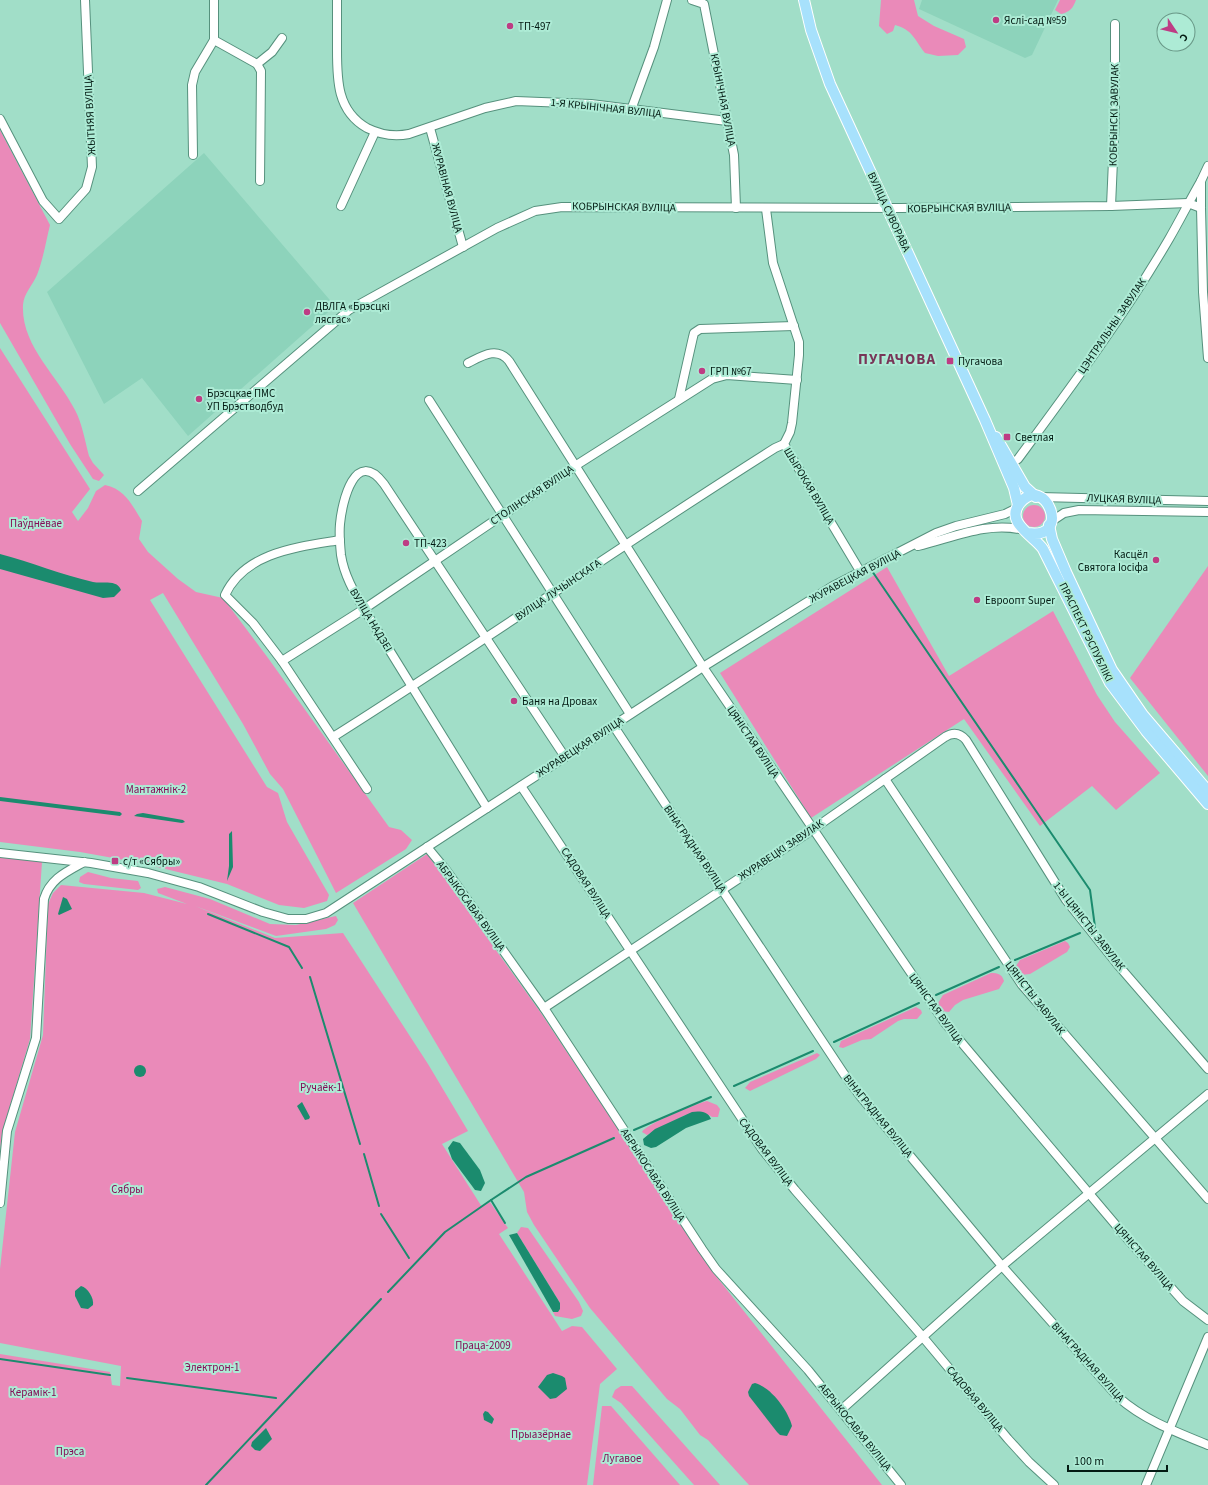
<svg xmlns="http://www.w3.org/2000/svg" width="1208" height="1485" font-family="'Source Sans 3',sans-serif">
<rect width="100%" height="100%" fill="#a1dec8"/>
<g fill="#8dd3bb">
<path d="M922,0H1058L1032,55L1025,58L919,9Z"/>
<path d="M204,153L335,306L188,436L142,378L104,404L47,292Z"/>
</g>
<g fill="#ea8ab9">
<path d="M881,0H914L918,16L934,26L964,39L966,47L958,55L938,56L925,53C914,39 913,30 895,25L893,31L887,34L879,26Z"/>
<path d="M1060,0H1076C1073,8 1070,12 1061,14L1055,10Z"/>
<path d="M0,130L50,225C46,241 43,260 37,275C32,286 24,293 23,305C21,346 58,376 75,410C82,423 85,441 89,456L93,463L104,475L99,481L93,479L70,444L0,323Z"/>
<path d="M0,348L90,489L72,512L78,521L88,508L96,491L105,485C125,489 132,505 142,521L139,539L148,552L178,579L196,592L223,598L268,658L389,827L401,830L412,840L406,849L336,893L283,789L270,774L243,724L163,593L150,600L267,787L278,793L287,822L329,895L327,901L304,908L279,905L227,884L141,863L80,852L0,842Z"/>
<circle cx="1034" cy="516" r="11"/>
<path d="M1208,566V776L1130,678Z"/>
<path d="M887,567L949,676L1053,611L1097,695L1115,722L1160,773L1116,810L1092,786L1040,826L964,719L811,818L720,673Z"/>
<path d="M427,854L541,1013L712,1271L882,1485H749L708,1440L700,1435L680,1409L667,1399L590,1308L534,1225L527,1212L524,1192L353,903Z"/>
<path d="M0,857L42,862L30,1039L2,1133L0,1149Z"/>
<path d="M88,872L111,878L138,881L141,888L138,890L84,884L79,882L80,877Z"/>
<path d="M61,885L144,893L187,904L158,893L157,889L165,887L210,899L270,924L296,925L336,916L338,920L335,925L326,929L276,936L195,906L275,938L343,933L428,1064L468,1131L442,1144L482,1207L490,1202L508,1228L499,1234L562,1331L572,1326L582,1327L617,1369L600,1384L587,1485H0V1354L110,1372L112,1385L120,1386L121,1366L0,1343V1269L15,1132L43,1035L48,904L53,893Z"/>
<path d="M1065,941L1068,943L1070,947L1067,952L1030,974L1021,975L1016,966L1020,960Z"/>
<path d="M991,973C998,973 1002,974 1004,981L999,989L963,1000L955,1005L949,1012L941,1011L938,1003L943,995Z"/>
<path d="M916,1007L921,1010L922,1013L917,1019H904L898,1021L871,1039L862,1040L843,1048L839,1047L841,1041Z"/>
<path d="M817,1053L820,1055L816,1059L750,1091L745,1088L750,1082Z"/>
<path d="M707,1101L717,1105L720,1109L718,1117H712L709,1115H685L647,1135L642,1132C646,1124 696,1104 707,1101Z"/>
<path d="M521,1227L528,1228L579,1302L583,1311L581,1316L572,1319L555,1316L553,1312H558L560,1303L517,1233Z"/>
<path d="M621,1386H632L720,1485H694L621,1403L612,1397L615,1390Z"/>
<path d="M602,1406H611L680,1485H593Z"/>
</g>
<g fill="#1b8b6e">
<path d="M0,554C31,562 62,575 93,582C102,584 117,579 121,590L114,597L103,598L0,569Z"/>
<path d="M0,797L120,812L122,814L120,816L0,801Z"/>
<path d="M143,813L183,820L185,822L182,823L134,816L137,814Z"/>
<path d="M232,831L233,867L227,881L229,866V834Z"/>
<path d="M63,897L67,899L72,909L59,915L58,914Z"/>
<circle cx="140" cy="1071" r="6"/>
<path d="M302,1102L310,1117L309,1119L305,1120L297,1106Z"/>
<path d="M692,1112C699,1111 708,1111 711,1119L686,1128L656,1147L651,1148L644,1145L643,1139L655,1129Z"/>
<path d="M453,1141L460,1143L480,1170L485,1183L481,1191L475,1190L452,1159L448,1148Z"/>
<path d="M517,1233L560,1303V1309L558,1312H553L509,1235Z"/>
<path d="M81,1286C88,1288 94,1298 93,1305L88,1309L81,1308L75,1296V1291Z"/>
<path d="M553,1373L562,1376L565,1378L567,1389L556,1398L550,1399L538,1387L547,1375Z"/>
<path d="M755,1383C772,1388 788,1411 792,1426L787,1436L780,1435L777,1432L749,1396L748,1392L752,1384Z"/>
<path d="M485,1411L488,1412L494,1419L492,1424L484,1420L483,1414Z"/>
<path d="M266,1428L272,1439L260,1451L255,1450L251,1446L252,1442Z"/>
</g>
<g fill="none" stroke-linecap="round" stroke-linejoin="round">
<g stroke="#1b8b6e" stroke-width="2">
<path d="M872,571L1090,890L1095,927"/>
<path d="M208,914L289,947L302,968"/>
<path d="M1015,960L1080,933"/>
<path d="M310,977L360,1144"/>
<path d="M936,995L999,967"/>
<path d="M834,1042L919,1003"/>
<path d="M734,1086L813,1051"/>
<path d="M634,1130L711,1097"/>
<path d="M364,1154L379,1206"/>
<path d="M491,1200L505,1223"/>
<path d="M381,1214L409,1258"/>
<path d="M388,1292L445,1232L491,1200L526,1177L614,1138"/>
<path d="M0,1359L110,1375"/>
<path d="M127,1378L276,1398"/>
<path d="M206,1485L381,1299"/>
</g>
<g stroke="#56917d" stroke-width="10">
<g id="minor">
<path d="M337,0C337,17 337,33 337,50C337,80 337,111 367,128C381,135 394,137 409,134L485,108L516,101L591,104L727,121"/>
<path d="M692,0L704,4L734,155L736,208"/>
<path d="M214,40L257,64L261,71L260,181"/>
<path d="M257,64L272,52L282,38"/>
<path d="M631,110L654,47L667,0"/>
<path d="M0,119L43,201L59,219L86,189L92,167L85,0"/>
<path d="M430,128L463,247"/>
<path d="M193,155L192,85L195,72L214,40V0"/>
<path d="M1208,166L1201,181V208L1203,292L1208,358"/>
<path d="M341,206L375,132"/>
<path d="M1111,206L1115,115V24"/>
<path d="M766,209L773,263L799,342V355L792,423L790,432L784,444L860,571"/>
<path d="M468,363C482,356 497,346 509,361L703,667L945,1023L1131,1243L1183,1301L1208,1320"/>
<path d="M679,399L693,337L694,333L700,329L794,326"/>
<path d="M429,400L630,714"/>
<path d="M1012,463L1018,459C1071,387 1124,316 1169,239C1180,220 1190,200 1201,181"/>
<path d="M138,491L349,310L497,228L535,211L562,207L899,208L1111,206L1188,203L1201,208"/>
<path d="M1039,497L1208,501"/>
<path d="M1052,521L1064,513L1079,510L1208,512"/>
<path d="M340,540C298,547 245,552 225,595L253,623L282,661L367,789"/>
<path d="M918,546C952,538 988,521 1023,530"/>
<path d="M282,661L364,609L575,466L712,379L727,375L797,380"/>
<path d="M613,725L844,1074L861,1097L1002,1266L1118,1397C1144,1420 1176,1432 1208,1445"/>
<path d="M333,737C482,643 626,542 775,448L784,444"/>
<path d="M885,779L1022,985L1208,1199"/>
<path d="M521,786L762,1149L795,1190L922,1336L1008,1439L1029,1462L1054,1485"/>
<path d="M487,808L364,609C354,592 344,575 341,555C340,545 339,535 340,524C342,502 355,446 384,484L565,757"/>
<path d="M427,847L446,870L544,1008L702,1249L716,1269L808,1370L901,1485"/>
<path d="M0,853L91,863L148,873L199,887L263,912L288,919H306L326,913L703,667L833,586L936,533L956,526L1005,514L1017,508"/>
<path d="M544,1008L812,830L945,737C953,732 960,733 966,740L1066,900L1118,965L1208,1069"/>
<path d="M0,1203L7,1131L36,1038L44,899C50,879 66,872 84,862"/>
<path d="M841,1410L1002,1266L1208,1094"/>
<path d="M1146,1485L1208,1337"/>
</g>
</g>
<g stroke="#fff" stroke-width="12">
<g id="major">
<path d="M804,0L811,30L830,84L985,420L1014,488L1018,505"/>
<path d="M996,437L1025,487L1036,497"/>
<path d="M1049,525L1052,539L1066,572L1112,670L1143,715L1208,791"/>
<path d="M1028,533C1073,540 1045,473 1020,503C1004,522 1034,536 1043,549L1110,683L1146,731L1208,804"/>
</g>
</g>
<use href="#minor" stroke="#fff" stroke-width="8"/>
<use href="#major" stroke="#a7e1fc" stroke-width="10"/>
</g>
<g fill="#be3c84" stroke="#adebd5" stroke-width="1.5">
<circle cx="996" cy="20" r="4"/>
<circle cx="510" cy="26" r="4"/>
<circle cx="307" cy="312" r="4"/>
<rect x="946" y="357" width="8" height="8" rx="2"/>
<circle cx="702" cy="371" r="4"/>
<circle cx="199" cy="399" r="4"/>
<rect x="1003" y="433" width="8" height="8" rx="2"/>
<circle cx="406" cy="543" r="4"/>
<circle cx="1156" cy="560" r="4"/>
<circle cx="977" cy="600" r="4"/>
<circle cx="514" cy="701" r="4"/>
<rect x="111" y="857" width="8" height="8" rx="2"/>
</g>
<g text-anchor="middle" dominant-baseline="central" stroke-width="4" stroke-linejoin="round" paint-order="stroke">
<g font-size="11" fill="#031b13" stroke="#adebd5" text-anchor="start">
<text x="1004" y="20">Яслі-сад №59</text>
<text x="518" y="26">ТП-497</text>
<text x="315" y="306">ДВЛГА «Брэсцкі<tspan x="315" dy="13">лясгас»</tspan></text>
<text x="958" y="361">Пугачова</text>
<text x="710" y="371">ГРП №67</text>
<text x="207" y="393">Брэсцкае ПМС<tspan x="207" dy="13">УП Брэстводбуд</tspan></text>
<text x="1015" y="437">Светлая</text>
<text x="414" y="543">ТП-423</text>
<text x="1148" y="554" text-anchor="end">Касцёл<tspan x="1148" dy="13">Святога Іосіфа</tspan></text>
<text x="985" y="600">Евроопт Super</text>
<text x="522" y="701">Баня на Дровах</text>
<text x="123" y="861">с/т «Сябры»</text>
</g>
<g font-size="11" fill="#031b13" stroke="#adebd5">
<text transform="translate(723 100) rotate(79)">КРЫНІЧНАЯ ВУЛІЦА</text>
<text transform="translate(606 108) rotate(6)">1-Я КРЫНІЧНАЯ ВУЛІЦА</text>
<text transform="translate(90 115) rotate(-93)">ЖЫТНЯЯ ВУЛІЦА</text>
<text transform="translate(1114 115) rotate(-89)">КОБРЫНСКІ ЗАВУЛАК</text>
<text transform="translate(447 188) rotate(75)">ЖУРАВІНАЯ ВУЛІЦА</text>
<text transform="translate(624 207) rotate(1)">КОБРЫНСКАЯ ВУЛІЦА</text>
<text transform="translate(959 208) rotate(-1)">КОБРЫНСКАЯ ВУЛІЦА</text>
<text transform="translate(889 212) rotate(65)">ВУЛІЦА СУВОРАВА</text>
<text transform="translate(1112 326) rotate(-56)">ЦЭНТРАЛЬНЫ ЗАВУЛАК</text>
<text transform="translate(809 486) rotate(59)">ШЫРОКАЯ ВУЛІЦА</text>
<text transform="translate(532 495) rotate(-34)">СТОЛІНСКАЯ ВУЛІЦА</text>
<text transform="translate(1124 499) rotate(2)">ЛУЦКАЯ ВУЛІЦА</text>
<text transform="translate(855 576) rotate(-28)">ЖУРАВЕЦКАЯ ВУЛІЦА</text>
<text transform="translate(558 590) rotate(-34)">ВУЛІЦА ЛУЧЫНСКАГА</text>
<text transform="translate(371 620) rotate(59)">ВУЛІЦА НАДЗЕІ</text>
<text transform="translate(1086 632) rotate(64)">ПРАСПЕКТ РЭСПУБЛІКІ</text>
<text transform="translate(753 742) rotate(56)">ЦЯНІСТАЯ ВУЛІЦА</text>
<text transform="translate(580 747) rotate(-33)">ЖУРАВЕЦКАЯ ВУЛІЦА</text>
<text transform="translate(695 849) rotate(56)">ВІНАГРАДНАЯ ВУЛІЦА</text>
<text transform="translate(781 850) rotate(-34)">ЖУРАВЕЦКІ ЗАВУЛАК</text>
<text transform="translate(586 883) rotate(57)">САДОВАЯ ВУЛІЦА</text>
<text transform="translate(471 906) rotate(54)">АБРЫКОСАВАЯ ВУЛІЦА</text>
<text transform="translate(1089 926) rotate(52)">1-Ы ЦЯНІСТЫ ЗАВУЛАК</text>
<text transform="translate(1035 998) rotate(52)">ЦЯНІСТЫ ЗАВУЛАК</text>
<text transform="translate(936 1009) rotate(54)">ЦЯНІСТАЯ ВУЛІЦА</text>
<text transform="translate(878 1116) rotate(51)">ВІНАГРАДНАЯ ВУЛІЦА</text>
<text transform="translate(766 1152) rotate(53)">САДОВАЯ ВУЛІЦА</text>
<text transform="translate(653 1175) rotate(57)">АБРЫКОСАВАЯ ВУЛІЦА</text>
<text transform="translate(1144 1257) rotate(49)">ЦЯНІСТАЯ ВУЛІЦА</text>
<text transform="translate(1088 1362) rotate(48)">ВІНАГРАДНАЯ ВУЛІЦА</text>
<text transform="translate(975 1399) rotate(50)">САДОВАЯ ВУЛІЦА</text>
<text transform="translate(855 1427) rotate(51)">АБРЫКОСАВАЯ ВУЛІЦА</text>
</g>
<g font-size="11" fill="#840c56" stroke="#adebd5">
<text x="36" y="523">Паўднёвае</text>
<text x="156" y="789">Мантажнік-2</text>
<text x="321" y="1087">Ручаёк-1</text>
<text x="127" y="1189">Сябры</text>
<text x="483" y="1345">Праца-2009</text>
<text x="212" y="1367">Электрон-1</text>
<text x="33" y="1392">Керамік-1</text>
<text x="541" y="1434">Прыазёрнае</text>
<text x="70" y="1451">Прэса</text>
<text x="622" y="1458">Лугавое</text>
</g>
<g font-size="15" font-weight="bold" letter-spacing="1" fill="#783658" stroke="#adebd5">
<text x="897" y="359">ПУГАЧОВА</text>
</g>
</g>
<g transform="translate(1176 32) rotate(125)"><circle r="19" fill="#adebd5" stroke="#699887"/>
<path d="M0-3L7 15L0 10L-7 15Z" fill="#be3c84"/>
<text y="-6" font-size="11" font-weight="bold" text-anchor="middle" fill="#031b13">С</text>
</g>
<path d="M1068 1465v6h99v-6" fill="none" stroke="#031b13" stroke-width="2"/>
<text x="1074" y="1465" font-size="12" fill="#031b13" stroke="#adebd5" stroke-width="3" paint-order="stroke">100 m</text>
</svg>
